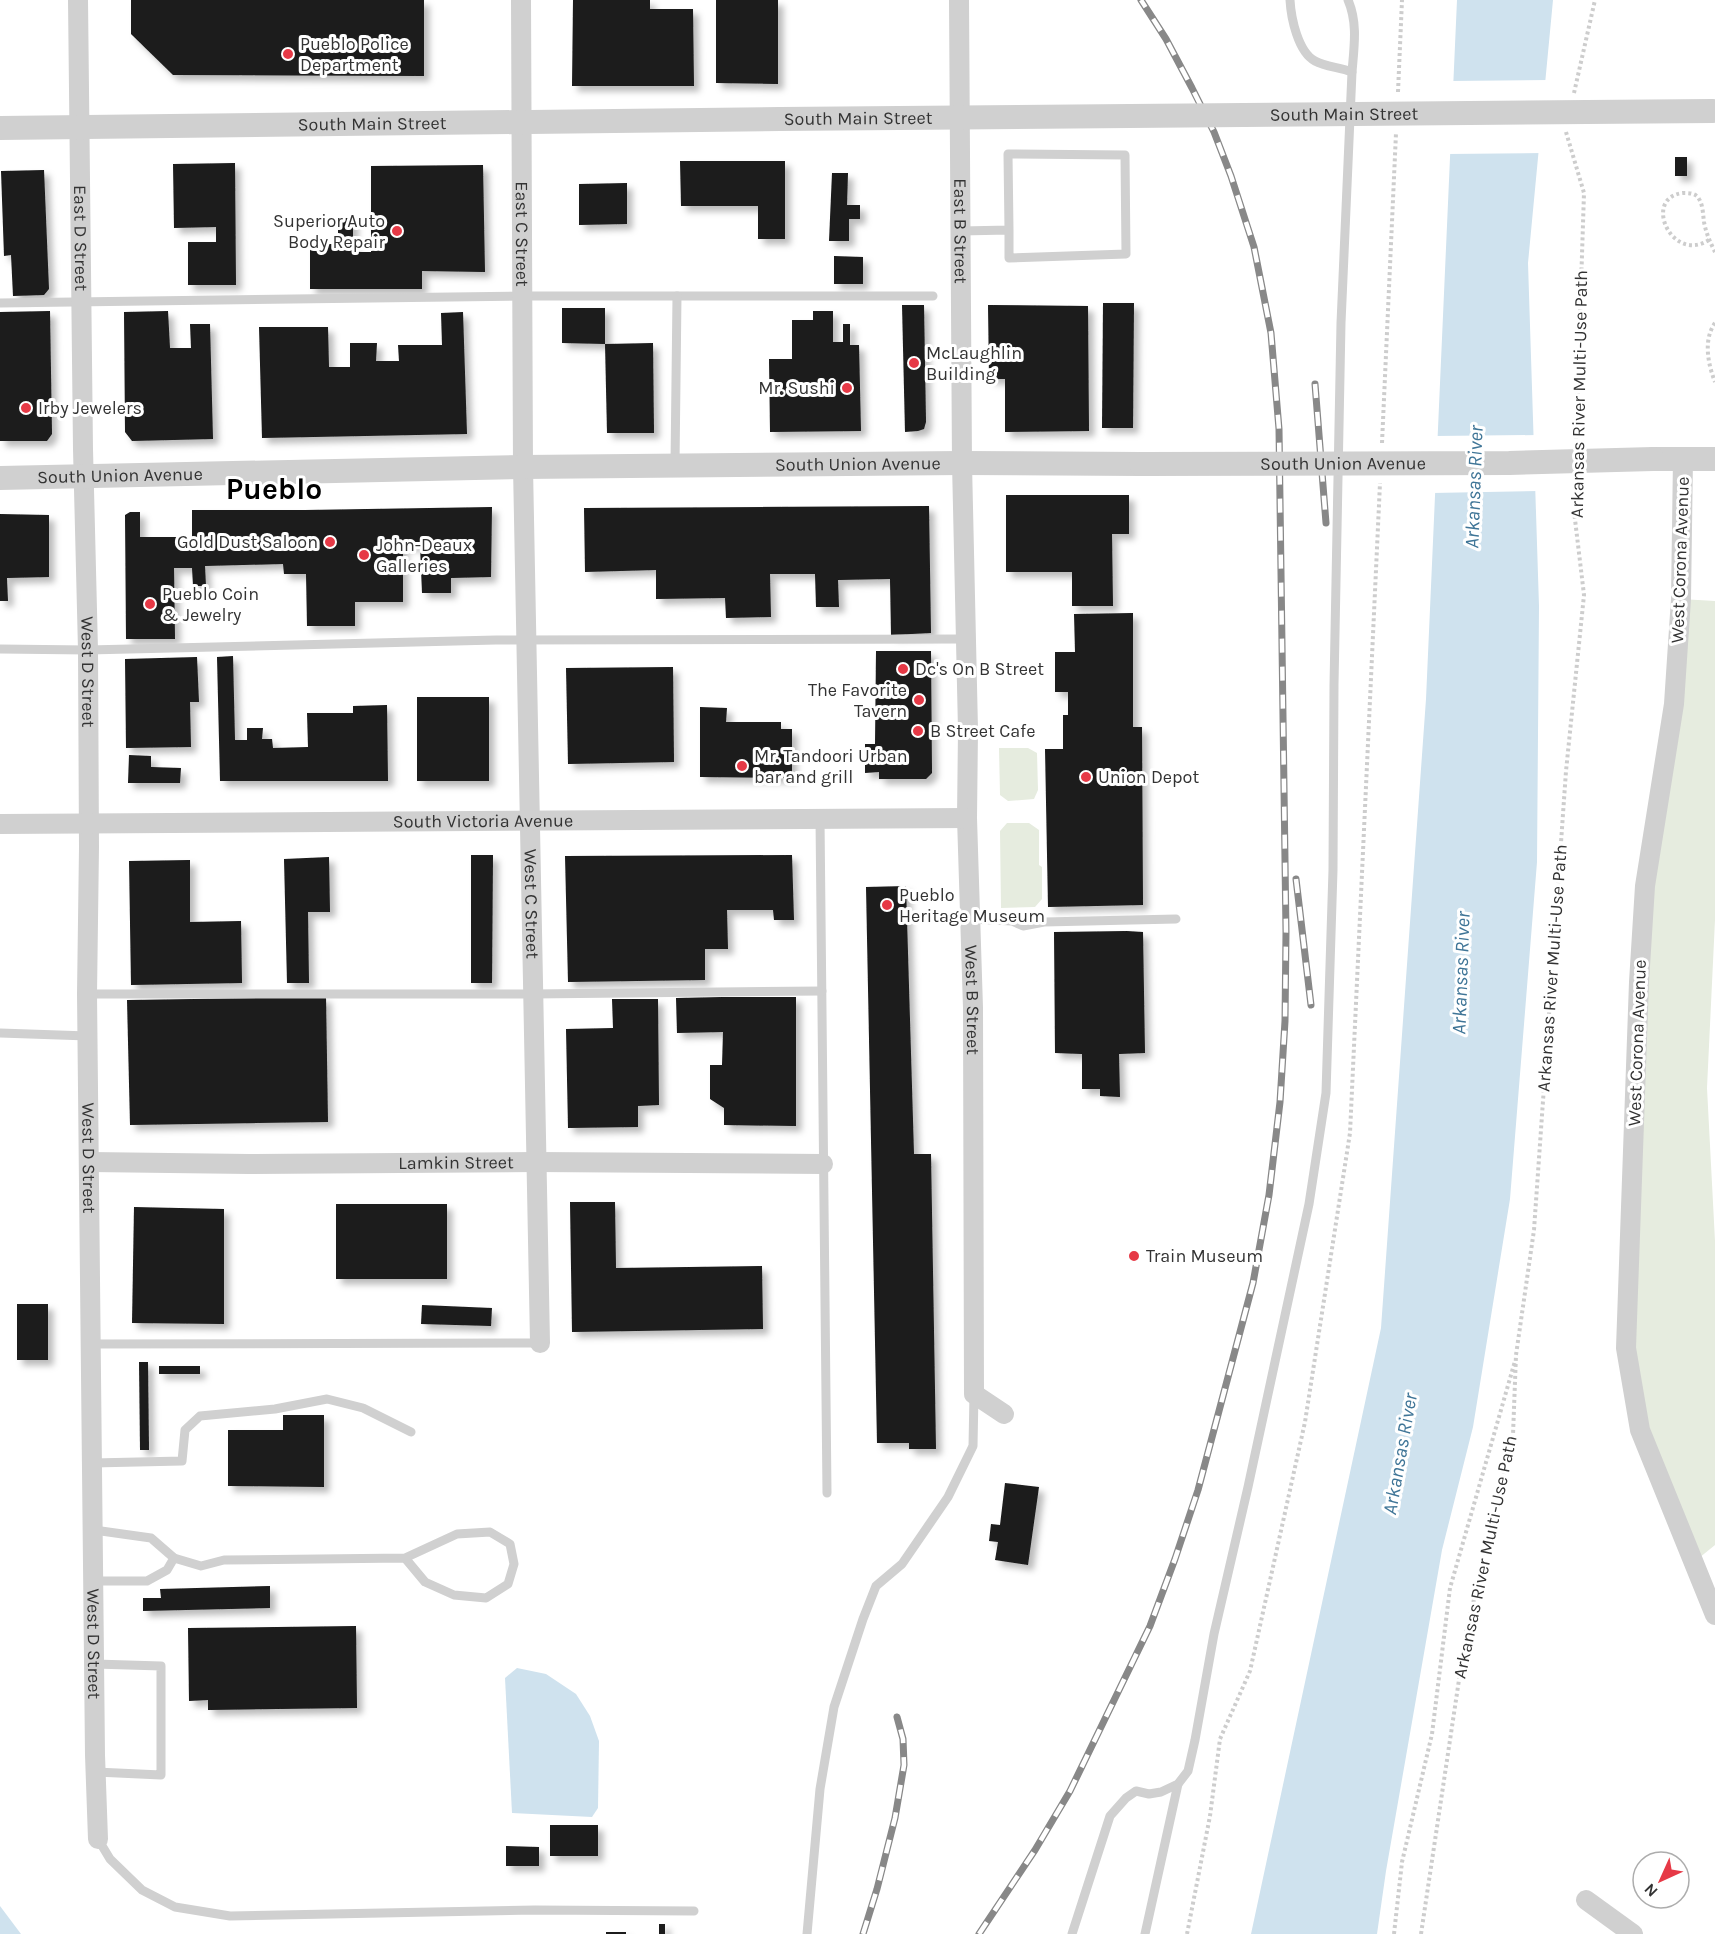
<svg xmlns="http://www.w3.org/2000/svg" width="1715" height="1934" font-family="Karla,sans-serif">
<defs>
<filter id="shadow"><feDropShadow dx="5.5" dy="5.5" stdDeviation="3" flood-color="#0004"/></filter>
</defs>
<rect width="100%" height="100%" fill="#fff"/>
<g fill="#e6ecdf">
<path d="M1681,599L1715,601V920L1707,1088L1715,1241V1545L1694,1562L1640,1430L1626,1348L1639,982Z"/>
<path d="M999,748H1028L1037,753L1038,790L1034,799L1008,801L1000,795Z"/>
<path d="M1007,823H1029L1039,830V865L1042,867V899L1035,907L1001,908L1000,831Z"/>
</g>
<g fill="#cfe2ee">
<path d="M1457,0H1553L1528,263L1539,606L1537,862L1510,1199L1473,1427L1442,1550L1386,1871L1377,1934H1251L1381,1328L1426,699Z"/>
<path d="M517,1668L546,1674L576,1694L590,1716L599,1741L598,1808L592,1817L512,1813L505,1678Z"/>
<path d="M0,1906L21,1934H0Z"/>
</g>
<g fill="#fff">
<path d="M1549,80L1542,153L1447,154L1450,81Z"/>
<path d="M1537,435L1538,491L1432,493L1435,436Z"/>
</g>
<g fill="#1a1a1a" filter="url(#shadow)">
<path d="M131,0H424V76L173,75L131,34Z"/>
<path d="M573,0H650V9H693L694,86H572Z"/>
<path d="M716,0H778V84L716,83Z"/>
<rect x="1675" y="157" width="12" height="19"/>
<path d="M680,161H785V239H758V206H681Z"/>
<path d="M235,163L236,285H188V242H216V227L174,228L173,164Z"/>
<path d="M483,165L485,272L422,271V289H310V244H338V218H353V252H371V166Z"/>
<path d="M44,170L49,289L44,295L13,296L11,255L4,256L1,171Z"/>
<path d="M832,173H848L847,205H860V219H849V241H829Z"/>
<path d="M627,183V224L579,225V184Z"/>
<path d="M834,256L863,257V284H834Z"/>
<path d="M1103,303H1134L1133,428H1102Z"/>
<path d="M902,305H924L926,422L924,429L918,431L905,432Z"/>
<path d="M988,305L1088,306L1089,431L1005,432V379H989Z"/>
<path d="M562,308H605V344L562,343Z"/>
<path d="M50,311L52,434L47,441H0V312Z"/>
<path d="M168,311L170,348H191L190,324H210L213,439L132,441L125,432L124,312Z"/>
<path d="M813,311H833V342H843V324H850V345H859L861,431L770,432L769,359H792V320H813Z"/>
<path d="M463,312L467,434L262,438L259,327H328L329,367H350V343H377L376,361H399L398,345H442L441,313Z"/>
<path d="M653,343L654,433H607L605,344Z"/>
<path d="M1006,495H1129V534H1112L1113,606H1072V572H1006Z"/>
<path d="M929,506L931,633L891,635L890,579L838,580L839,607H816L815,574H770L771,617L726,618L725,598L656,599V570L585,572L584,508Z"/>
<path d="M492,507L491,577L451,578V593H422L420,546H403V602H355V626H307L306,574H284L283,564L205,566L206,586H193L192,568H174L175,639H126L125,515L130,512H140V537H192V510H305Z"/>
<path d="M0,514L49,515V577L7,578L8,601H0Z"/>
<path d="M1133,613V727H1142L1143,905L1048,907L1045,749H1063V715H1068V692H1055V652H1075L1074,614Z"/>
<path d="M876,651H931L932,773L926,779H879V772L865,773V744H875Z"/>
<path d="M233,656L235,740H247V728H263L262,739H272L273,748L308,747L307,713H353V706L387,705L388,781H220L217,657Z"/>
<path d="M197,657L199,702H190L191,747L126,748L125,659Z"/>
<path d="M673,667L674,762L568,764L566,668Z"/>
<rect x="417" y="697" width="72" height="84"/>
<path d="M700,707L727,708L726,722H781V729H792V778L700,777Z"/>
<path d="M129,755L151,756V767L181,768L180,783H128Z"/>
<path d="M471,855H493L492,983H471Z"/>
<path d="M792,855L794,920H774L773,910H727L728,949H705V980L568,982L565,856Z"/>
<path d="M329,857L330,912H308L309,983H287L284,859Z"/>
<path d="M190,860V922L241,921L242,983L131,985L129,861Z"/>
<path d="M906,886L914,1154H931L936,1449H909V1443H877L866,887Z"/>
<path d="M1127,931L1143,932L1145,1053L1119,1054L1120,1097L1100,1096V1089H1082V1054L1055,1053L1054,932Z"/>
<path d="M326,997L328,1122L130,1125L127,1000Z"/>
<path d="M722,997H796V1126L724,1125V1108L710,1099V1065H722L723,1032L677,1033L676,998Z"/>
<path d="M612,999H658L659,1105L638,1106V1127L568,1128L566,1029L613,1028Z"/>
<path d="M570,1202H615L616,1268L762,1266L763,1329L572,1332Z"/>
<rect x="336" y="1204" width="111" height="75"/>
<path d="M134,1207L224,1209V1324L132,1323Z"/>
<rect x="17" y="1304" width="31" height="56"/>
<path d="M422,1305L492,1308L491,1326L421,1324Z"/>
<path d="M139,1362H148L149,1450H140Z"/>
<rect x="159" y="1366" width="41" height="8"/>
<path d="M283,1415H324V1487L228,1486V1430H283Z"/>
<path d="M1005,1483L1039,1487L1028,1565L995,1560L998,1542L989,1541L991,1524L1000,1525Z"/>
<path d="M270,1586V1608L143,1611V1598H161L160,1589Z"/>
<path d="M356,1626L357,1708L208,1710V1700L189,1701L188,1628Z"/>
<rect x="550" y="1825" width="48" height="31"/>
<path d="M506,1846L539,1847V1866H506Z"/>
<rect x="659" y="1924" width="6" height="10"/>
<rect x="606" y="1932" width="20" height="2"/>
</g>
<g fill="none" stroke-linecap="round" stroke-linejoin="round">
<g stroke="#cdcdcd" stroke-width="4" stroke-dasharray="3 3" stroke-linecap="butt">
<path d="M1398,92L1402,0"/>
<path d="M1574,93L1595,0"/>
<path d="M1566,132L1584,193L1576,440"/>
<path d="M1709,240C1671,264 1642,197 1683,193C1689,193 1696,193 1699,199C1703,205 1703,215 1704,222C1706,233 1710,242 1715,252"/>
<path d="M1715,323C1703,340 1708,364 1715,382"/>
<path d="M1382,443L1396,133"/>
<path d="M1187,1934L1210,1816L1220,1739L1250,1671L1305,1422L1350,1133L1380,483"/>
<path d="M1394,1934L1402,1862L1432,1734L1450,1588L1515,1361"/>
<path d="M1421,1934L1466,1633L1513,1435L1516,1355L1534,1230L1566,771L1584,595L1574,511L1575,481"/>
</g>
<g stroke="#d0d0d0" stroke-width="9">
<path d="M1348,0C1358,23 1354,47 1352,72"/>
<path d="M961,231L1009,230V258L1126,254L1125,155L1008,154L1009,230"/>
<path d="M0,303L523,296H933"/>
<path d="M675,464L677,296"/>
<path d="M0,649L88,650L496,640L965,639"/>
<path d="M820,819L827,1493"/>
<path d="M970,919L1012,921L1023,926L1044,922L1176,919"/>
<path d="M87,994H533L822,991"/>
<path d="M0,1033L88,1036"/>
<path d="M92,1344L540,1343"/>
<path d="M93,1463L182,1461L185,1430L200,1416L275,1409L327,1399L363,1408L411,1432"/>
<path d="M94,1530L151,1538L174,1558L167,1570L147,1581H94"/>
<path d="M174,1558L201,1566L224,1560L405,1558L457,1534L490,1532L510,1544L514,1564L508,1584L486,1598L454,1595L425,1582L405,1558"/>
<path d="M95,1664L161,1666V1775L96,1772"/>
<path d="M98,1839L110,1859L142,1890L175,1907L230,1916L535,1910L694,1911"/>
<path d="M807,1934L820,1789L834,1707L863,1619L876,1586L902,1564L948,1497L973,1446L974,1394"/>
<path d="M1072,1934L1110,1816L1126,1798L1136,1791L1149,1794L1161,1792L1178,1784L1188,1771L1195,1740L1214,1634L1248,1487L1309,1204L1326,1093L1333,870L1334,685L1341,323L1352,72C1340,67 1326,67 1315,61C1298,52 1291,18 1290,0"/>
<path d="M1145,1934L1178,1784"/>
</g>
<g stroke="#d0d0d0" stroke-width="20">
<path id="s1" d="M78,0L83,449L88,650L89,847L87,994L95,1755L98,1839"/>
<path id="s2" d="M521,0L523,467L540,1343"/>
<path id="s3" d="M959,0L962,463L968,730L967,818L973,1008L974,1394L1004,1414"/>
<path d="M1683,458L1681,599L1674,704L1645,886L1639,982L1626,1348L1640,1430L1715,1615"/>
<path id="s4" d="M0,824L967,818"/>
<path id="s5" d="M90,1162L249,1164L536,1162L823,1164"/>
<path d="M1586,1900L1633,1934"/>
</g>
<g stroke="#d0d0d0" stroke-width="24">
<path id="s6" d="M0,128L780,119"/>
<path d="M1653,459H1715"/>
<path id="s7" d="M0,478L523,467L962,463L1141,464"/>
</g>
<g stroke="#888" stroke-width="7">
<g id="rail">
<path d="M1315,384L1326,523"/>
<path d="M1296,879L1311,1005"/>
<path d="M863,1934L877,1889L895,1818L904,1765L903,1739L897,1717"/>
<path d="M979,1934L1035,1850L1070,1791L1150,1626L1175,1559L1198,1490L1253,1283L1269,1195L1280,1102L1285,1021L1286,932L1279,429L1271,333L1254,247L1231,176L1214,132L1192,88L1166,39L1141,0"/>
</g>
</g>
<use href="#rail" stroke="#fff" stroke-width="4.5" stroke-dasharray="14" stroke-linecap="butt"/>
<g stroke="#d0d0d0" stroke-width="24">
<path id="s8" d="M780,119L1713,111"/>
<path id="s9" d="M1141,464L1509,463L1653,459"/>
</g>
</g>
<g fill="#e63946" stroke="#fff" stroke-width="2">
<circle cx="288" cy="54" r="6"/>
<circle cx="397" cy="231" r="6"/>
<circle cx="914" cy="363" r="6"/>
<circle cx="847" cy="388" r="6"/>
<circle cx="26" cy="408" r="6"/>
<circle cx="330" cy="542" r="6"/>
<circle cx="364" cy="555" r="6"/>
<circle cx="150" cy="604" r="6"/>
<circle cx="903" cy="669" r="6"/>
<circle cx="919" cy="700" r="6"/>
<circle cx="918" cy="731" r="6"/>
<circle cx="742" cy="766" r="6"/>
<circle cx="1086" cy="777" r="6"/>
<circle cx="887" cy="905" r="6"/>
<circle cx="1134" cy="1256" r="6"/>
</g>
<g text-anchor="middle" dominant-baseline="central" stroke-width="6" stroke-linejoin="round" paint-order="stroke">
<g font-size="18" fill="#333" stroke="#fff" text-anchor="start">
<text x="300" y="44">Pueblo Police<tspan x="300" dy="21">Department</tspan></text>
<text x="385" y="221" text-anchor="end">Superior Auto<tspan x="385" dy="21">Body Repair</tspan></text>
<text x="926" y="353">McLaughlin<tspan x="926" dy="21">Building</tspan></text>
<text x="835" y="388" text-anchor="end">Mr. Sushi</text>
<text x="38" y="408">Irby Jewelers</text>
<text x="318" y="542" text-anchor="end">Gold Dust Saloon</text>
<text x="376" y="545">John-Deaux<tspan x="376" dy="21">Galleries</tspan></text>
<text x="162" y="594">Pueblo Coin<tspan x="162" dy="21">&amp; Jewelry</tspan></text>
<text x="915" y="669">Dc's On B Street</text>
<text x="907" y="690" text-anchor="end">The Favorite<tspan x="907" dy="21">Tavern</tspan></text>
<text x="930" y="731">B Street Cafe</text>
<text x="754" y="756">Mr. Tandoori Urban<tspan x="754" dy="21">bar and grill</tspan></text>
<text x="1098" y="777">Union Depot</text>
<text x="899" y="895">Pueblo<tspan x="899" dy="21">Heritage Museum</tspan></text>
<text x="1146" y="1256">Train Museum</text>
</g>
<g font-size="18" fill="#333" stroke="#fff">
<text stroke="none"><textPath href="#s8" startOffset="564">South Main Street</textPath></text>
<text stroke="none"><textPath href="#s8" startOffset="78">South Main Street</textPath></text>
<text stroke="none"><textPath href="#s6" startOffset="372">South Main Street</textPath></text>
<text stroke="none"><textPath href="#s3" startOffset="231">East B Street</textPath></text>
<text stroke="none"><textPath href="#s2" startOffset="234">East C Street</textPath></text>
<text stroke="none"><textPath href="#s1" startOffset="238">East D Street</textPath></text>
<text transform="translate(1579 394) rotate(-89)">Arkansas River Multi-Use Path</text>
<text stroke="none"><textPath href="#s9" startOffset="202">South Union Avenue</textPath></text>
<text stroke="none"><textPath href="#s7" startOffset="858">South Union Avenue</textPath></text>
<text stroke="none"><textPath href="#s7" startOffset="120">South Union Avenue</textPath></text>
<text transform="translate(1680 560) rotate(-88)">West Corona Avenue</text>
<text stroke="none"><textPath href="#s1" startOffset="672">West D Street</textPath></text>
<text stroke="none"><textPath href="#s4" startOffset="483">South Victoria Avenue</textPath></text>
<text stroke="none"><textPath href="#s2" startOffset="904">West C Street</textPath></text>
<text transform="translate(1552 968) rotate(-86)">Arkansas River Multi-Use Path</text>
<text stroke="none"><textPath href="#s3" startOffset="1000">West B Street</textPath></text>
<text transform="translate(1637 1043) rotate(-88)">West Corona Avenue</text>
<text stroke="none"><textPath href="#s1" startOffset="1158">West D Street</textPath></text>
<text stroke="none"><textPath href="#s5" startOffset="366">Lamkin Street</textPath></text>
<text transform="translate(1485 1557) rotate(-78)">Arkansas River Multi-Use Path</text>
<text stroke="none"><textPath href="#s1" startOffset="1644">West D Street</textPath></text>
</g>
<g font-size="20" font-style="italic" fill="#3f7597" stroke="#fff">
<text transform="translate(1474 487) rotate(-88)">Arkansas River</text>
<text transform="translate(1461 973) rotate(-88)">Arkansas River</text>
<text transform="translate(1400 1454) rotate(-80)">Arkansas River</text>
</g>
<g font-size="30" font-weight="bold" fill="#000" stroke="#fff">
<text x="274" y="489">Pueblo</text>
</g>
</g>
<g transform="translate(1661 1880) rotate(225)"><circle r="28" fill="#ffffff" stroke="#adadad" stroke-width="1.5"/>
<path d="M0-4.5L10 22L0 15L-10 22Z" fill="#e63946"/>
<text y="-9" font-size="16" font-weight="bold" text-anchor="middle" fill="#333333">N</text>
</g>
</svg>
